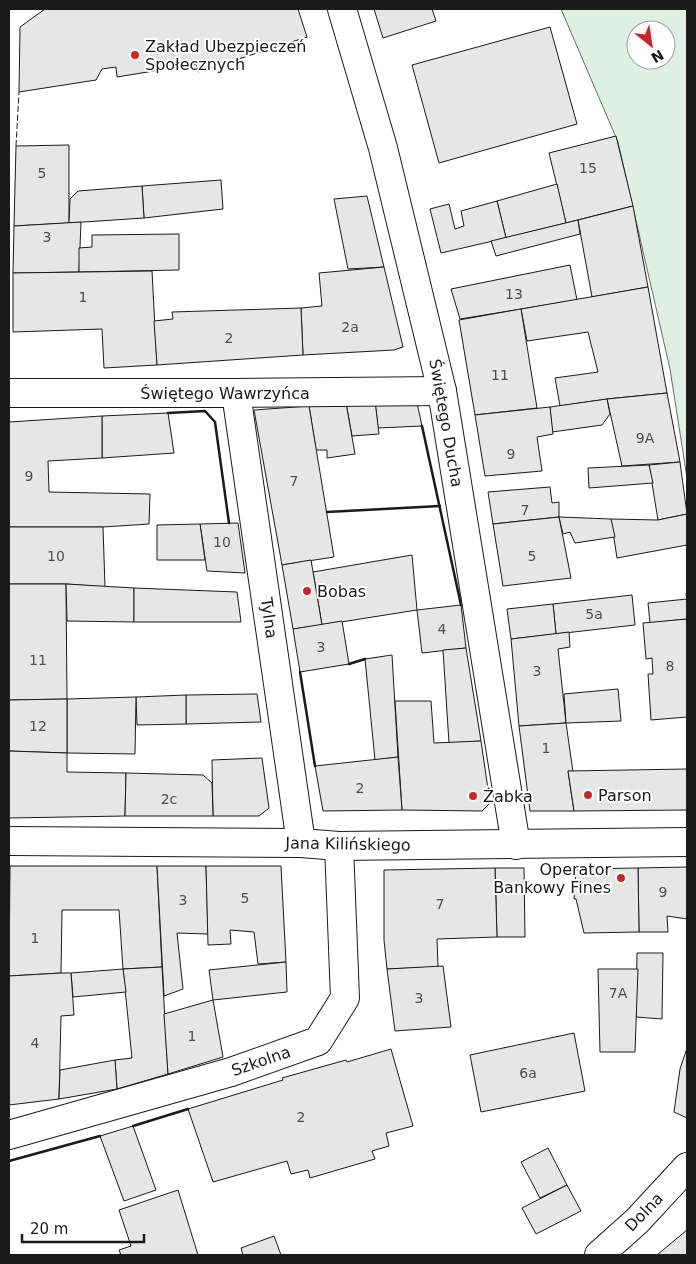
<svg xmlns="http://www.w3.org/2000/svg" width="696" height="1264" font-family="'DejaVu Sans',sans-serif">
<rect width="100%" height="100%" fill="#fff"/>
<path fill="#e0efe3" stroke="#6a6a6a" fill-rule="evenodd" d="M561,9H687V478L670,369L618,142ZM636,30H666V60H636Z"/>
<g fill="#e6e6e6" stroke="#1a1a1a">
<path d="M45,9H298L307,37L198,72L196,64L117,77L116,67L102,69L96,80L19,92L20,27Z"/>
<path d="M374,9H432L436,21L383,38Z"/>
<path d="M550,27L577,124L439,163L412,65Z"/>
<path d="M616,136L633,206L566,223L549,153Z"/>
<path d="M69,145V223L14,226L16,146Z"/>
<path d="M221,180L223,209L144,218L142,186Z"/>
<path d="M557,184L566,223L506,238L497,201Z"/>
<path d="M142,186L144,218L69,223L70,199L78,191Z"/>
<path d="M367,196L384,267L348,269L334,199Z"/>
<path d="M497,201L506,238L441,253L430,209L449,204L455,229L464,226L461,211Z"/>
<path d="M633,206L648,287L592,297L578,220Z"/>
<path d="M578,220L580,234L496,256L491,241Z"/>
<path d="M81,222L79,272L13,273L14,226Z"/>
<path d="M179,234V270L79,272V248L92,247V235Z"/>
<path d="M570,265L577,300L460,319L451,289Z"/>
<path d="M384,267L403,347L394,350L303,355L301,308L322,306L319,273Z"/>
<path d="M152,271L157,365L104,368L102,329L13,332V273Z"/>
<path d="M648,287L667,393L607,399L560,406L555,378L598,372L588,332L527,341L521,309Z"/>
<path d="M301,308L303,355L157,365L154,321L173,319L172,312Z"/>
<path d="M521,309L537,408L475,415L459,320Z"/>
<path d="M667,393L680,462L622,466L607,399Z"/>
<path d="M416,398L422,426L378,428L375,401Z"/>
<path d="M607,399L610,414L602,425L552,432L550,407Z"/>
<path d="M375,401L379,434L352,436L346,403Z"/>
<path d="M346,403L355,454L327,458V450H316L309,406Z"/>
<path d="M309,406L334,557L282,565L254,410Z"/>
<path d="M550,407L553,434L537,437L542,471L485,476L475,415Z"/>
<path d="M168,413L174,453L102,458V416Z"/>
<path d="M102,416V458L48,461L49,492L150,494L149,524L103,527H9V422Z"/>
<path d="M680,462L687,514L658,520L649,465Z"/>
<path d="M649,465L653,483L589,488L588,468Z"/>
<path d="M550,487L552,503L559,502V517L493,524L488,492Z"/>
<path d="M687,514V545L617,558L611,519L658,520Z"/>
<path d="M559,517L571,578L503,586L493,524Z"/>
<path d="M559,517L611,519L615,537L575,543L570,532L563,534Z"/>
<path d="M238,523L245,573L207,571L200,524Z"/>
<path d="M200,524L205,560H157V525Z"/>
<path d="M9,527H103L105,587L66,584H9Z"/>
<path d="M412,555L417,610L322,625L313,572Z"/>
<path d="M311,560L322,625L293,629L282,565Z"/>
<path d="M9,584H66L67,699L9,700Z"/>
<path d="M66,584L134,588V622L67,621Z"/>
<path d="M134,588L237,592L241,622H134Z"/>
<path d="M686,593H687V619L650,623L648,603L687,599Z"/>
<path d="M632,595L635,625L556,634L553,604Z"/>
<path d="M553,604L556,634L511,639L507,609Z"/>
<path d="M461,605L466,648L422,653L417,610Z"/>
<path d="M687,619V717L651,720L648,674H653L652,658L646,659L643,623Z"/>
<path d="M342,621L349,664L300,672L293,629Z"/>
<path d="M569,632L570,647L558,649L566,723L519,726L511,639Z"/>
<path d="M466,648L481,741L449,743L443,650Z"/>
<path d="M392,655L398,757L375,760L365,659Z"/>
<path d="M618,689L621,721L566,723L564,694Z"/>
<path d="M257,694L261,722L186,724V695Z"/>
<path d="M186,695V724L137,725L136,697Z"/>
<path d="M136,697L135,754L67,753V699Z"/>
<path d="M67,699V753L9,751V700Z"/>
<path d="M395,701H431L434,743L481,741L490,803L482,811L402,810Z"/>
<path d="M566,723L573,772L568,771L574,811H530L519,726Z"/>
<path d="M9,751L67,753V772L126,773L125,816L9,818Z"/>
<path d="M398,757L402,810L323,811L315,766Z"/>
<path d="M262,758L269,808L259,816H213L212,760Z"/>
<path d="M687,769V810L574,811L568,771Z"/>
<path d="M126,773L203,775L212,783L213,816H125Z"/>
<path d="M10,866H157L162,967L123,969L119,910H62L61,973L9,976Z"/>
<path d="M157,866H206L208,934L177,933L183,989L164,996Z"/>
<path d="M206,866H281L286,962L258,964L254,932L230,930L231,944L208,945Z"/>
<path d="M687,867V919L667,916L668,932H639L638,868Z"/>
<path d="M495,868H524L525,937H497Z"/>
<path d="M495,868L497,937L437,939L438,967L387,969L384,940V870Z"/>
<path d="M638,868L639,932L584,933L576,899H574L576,869Z"/>
<path d="M637,953H663L662,1019L636,1017Z"/>
<path d="M286,962L287,992L213,1000L209,970Z"/>
<path d="M443,966L451,1027L395,1031L387,969Z"/>
<path d="M162,967L168,1074L117,1089L115,1060L132,1058L123,969Z"/>
<path d="M123,969L126,992L73,997L71,973Z"/>
<path d="M598,969H638L635,1052H600Z"/>
<path d="M61,973H71L74,1015L61,1016L59,1099L9,1105V976Z"/>
<path d="M213,1000L223,1057L168,1074L164,1014Z"/>
<path d="M574,1033L585,1091L481,1112L470,1055Z"/>
<path d="M687,1048V1118L674,1112L680,1069Z"/>
<path d="M391,1049L413,1126L386,1133L389,1146L372,1151L375,1159L310,1178L308,1170L291,1174L287,1161L213,1182L188,1109L283,1080L282,1078L346,1060L347,1062Z"/>
<path d="M115,1060L117,1089L59,1099L60,1070Z"/>
<path d="M133,1126L156,1190L124,1201L100,1136Z"/>
<path d="M548,1148L567,1185L540,1198L521,1162Z"/>
<path d="M567,1185L581,1211L536,1234L522,1208Z"/>
<path d="M178,1190L198,1255H121L119,1250L131,1246L119,1210Z"/>
<path d="M687,1230V1255H657Z"/>
<path d="M274,1236L281,1255H243L241,1248Z"/>
</g>
<g fill="none" stroke-linecap="round" stroke-linejoin="round">
<g stroke="#1a1a1a" stroke-width="30">
<g id="minor">
<path d="M342,9L383,148L442,391L516,845"/>
<path d="M9,393H236L442,391"/>
<path d="M236,393L301,843"/>
<path d="M9,841L301,843L339,846L687,842"/>
<path d="M9,1135L231,1072L318,1041L345,998L339,846"/>
<path d="M599,1255L637,1221L687,1167"/>
</g>
</g>
<use href="#minor" stroke="#fff" stroke-width="28"/>
<path stroke="#1a1a1a" stroke-width="1" stroke-dasharray="6 2.5" stroke-linecap="butt" d="M16,146L19,92"/>
<g stroke="#1a1a1a" stroke-width="2.5">
<path d="M168,413L205,411L215,422L229,523"/>
<path d="M422,426L461,605"/>
<path d="M327,512L440,506"/>
<path d="M349,664L365,659"/>
<path d="M300,672L315,766"/>
<path d="M133,1126L188,1109"/>
<path d="M9,1161L100,1136"/>
</g>
</g>
<g fill="#c62828" stroke="#fff" stroke-width="2">
<circle cx="135" cy="55" r="5"/>
<circle cx="307" cy="591" r="5"/>
<circle cx="588" cy="795" r="5"/>
<circle cx="473" cy="796" r="5"/>
<circle cx="621" cy="878" r="5"/>
</g>
<g text-anchor="middle" dominant-baseline="central" stroke-width="4" stroke-linejoin="round" paint-order="stroke">
<g font-size="14" fill="#4d4d4d">
<text x="588" y="168">15</text>
<text x="42" y="173">5</text>
<text x="47" y="237">3</text>
<text x="514" y="294">13</text>
<text x="83" y="297">1</text>
<text x="350" y="327">2a</text>
<text x="229" y="338">2</text>
<text x="500" y="375">11</text>
<text x="645" y="438">9A</text>
<text x="511" y="454">9</text>
<text x="29" y="476">9</text>
<text x="294" y="481">7</text>
<text x="525" y="510">7</text>
<text x="222" y="542">10</text>
<text x="56" y="556">10</text>
<text x="532" y="556">5</text>
<text x="594" y="614">5a</text>
<text x="442" y="629">4</text>
<text x="321" y="647">3</text>
<text x="38" y="660">11</text>
<text x="670" y="666">8</text>
<text x="537" y="671">3</text>
<text x="38" y="726">12</text>
<text x="546" y="748">1</text>
<text x="360" y="788">2</text>
<text x="169" y="799">2c</text>
<text x="663" y="892">9</text>
<text x="245" y="898">5</text>
<text x="183" y="900">3</text>
<text x="440" y="904">7</text>
<text x="35" y="938">1</text>
<text x="618" y="993">7A</text>
<text x="419" y="998">3</text>
<text x="192" y="1036">1</text>
<text x="35" y="1043">4</text>
<text x="528" y="1073">6a</text>
<text x="301" y="1117">2</text>
</g>
<g font-size="16" fill="#1a1a1a" stroke="#fff" text-anchor="start">
<text x="145" y="46">Zakład Ubezpieczeń<tspan x="145" dy="18">Społecznych</tspan></text>
<text x="317" y="591">Bobas</text>
<text x="598" y="795">Parson</text>
<text x="483" y="796">Żabka</text>
<text x="611" y="869" text-anchor="end">Operator<tspan x="611" dy="18">Bankowy Fines</tspan></text>
</g>
<g font-size="16" fill="#1a1a1a" stroke="#fff">
<text x="225" y="393">Świętego Wawrzyńca</text>
<text transform="translate(446 423) rotate(80)">Świętego Ducha</text>
<text transform="translate(269 618) rotate(82)">Tylna</text>
<text transform="translate(348 844) rotate(1)">Jana Kilińskiego</text>
<text transform="translate(261 1061) rotate(-19)">Szkolna</text>
<text transform="translate(644 1212) rotate(-46)">Dolna</text>
</g>
</g>
<rect width="696" height="1264" fill="none" stroke="#1a1a1a" stroke-width="20"/>
<g transform="translate(651 45) rotate(150)"><circle r="24" fill="#ffffff" stroke="#a3a3a3"/>
<path d="M0-4L9 19L0 12L-9 19Z" fill="#c62828"/>
<text y="-8" font-size="14" font-weight="bold" text-anchor="middle" fill="#1a1a1a">N</text>
</g>
<path d="M22 1234v8h122v-8" fill="none" stroke="#1a1a1a" stroke-width="2.5"/>
<text x="30" y="1234" font-size="15" fill="#1a1a1a" stroke="#ffffff" stroke-width="4" paint-order="stroke">20 m</text>
</svg>
